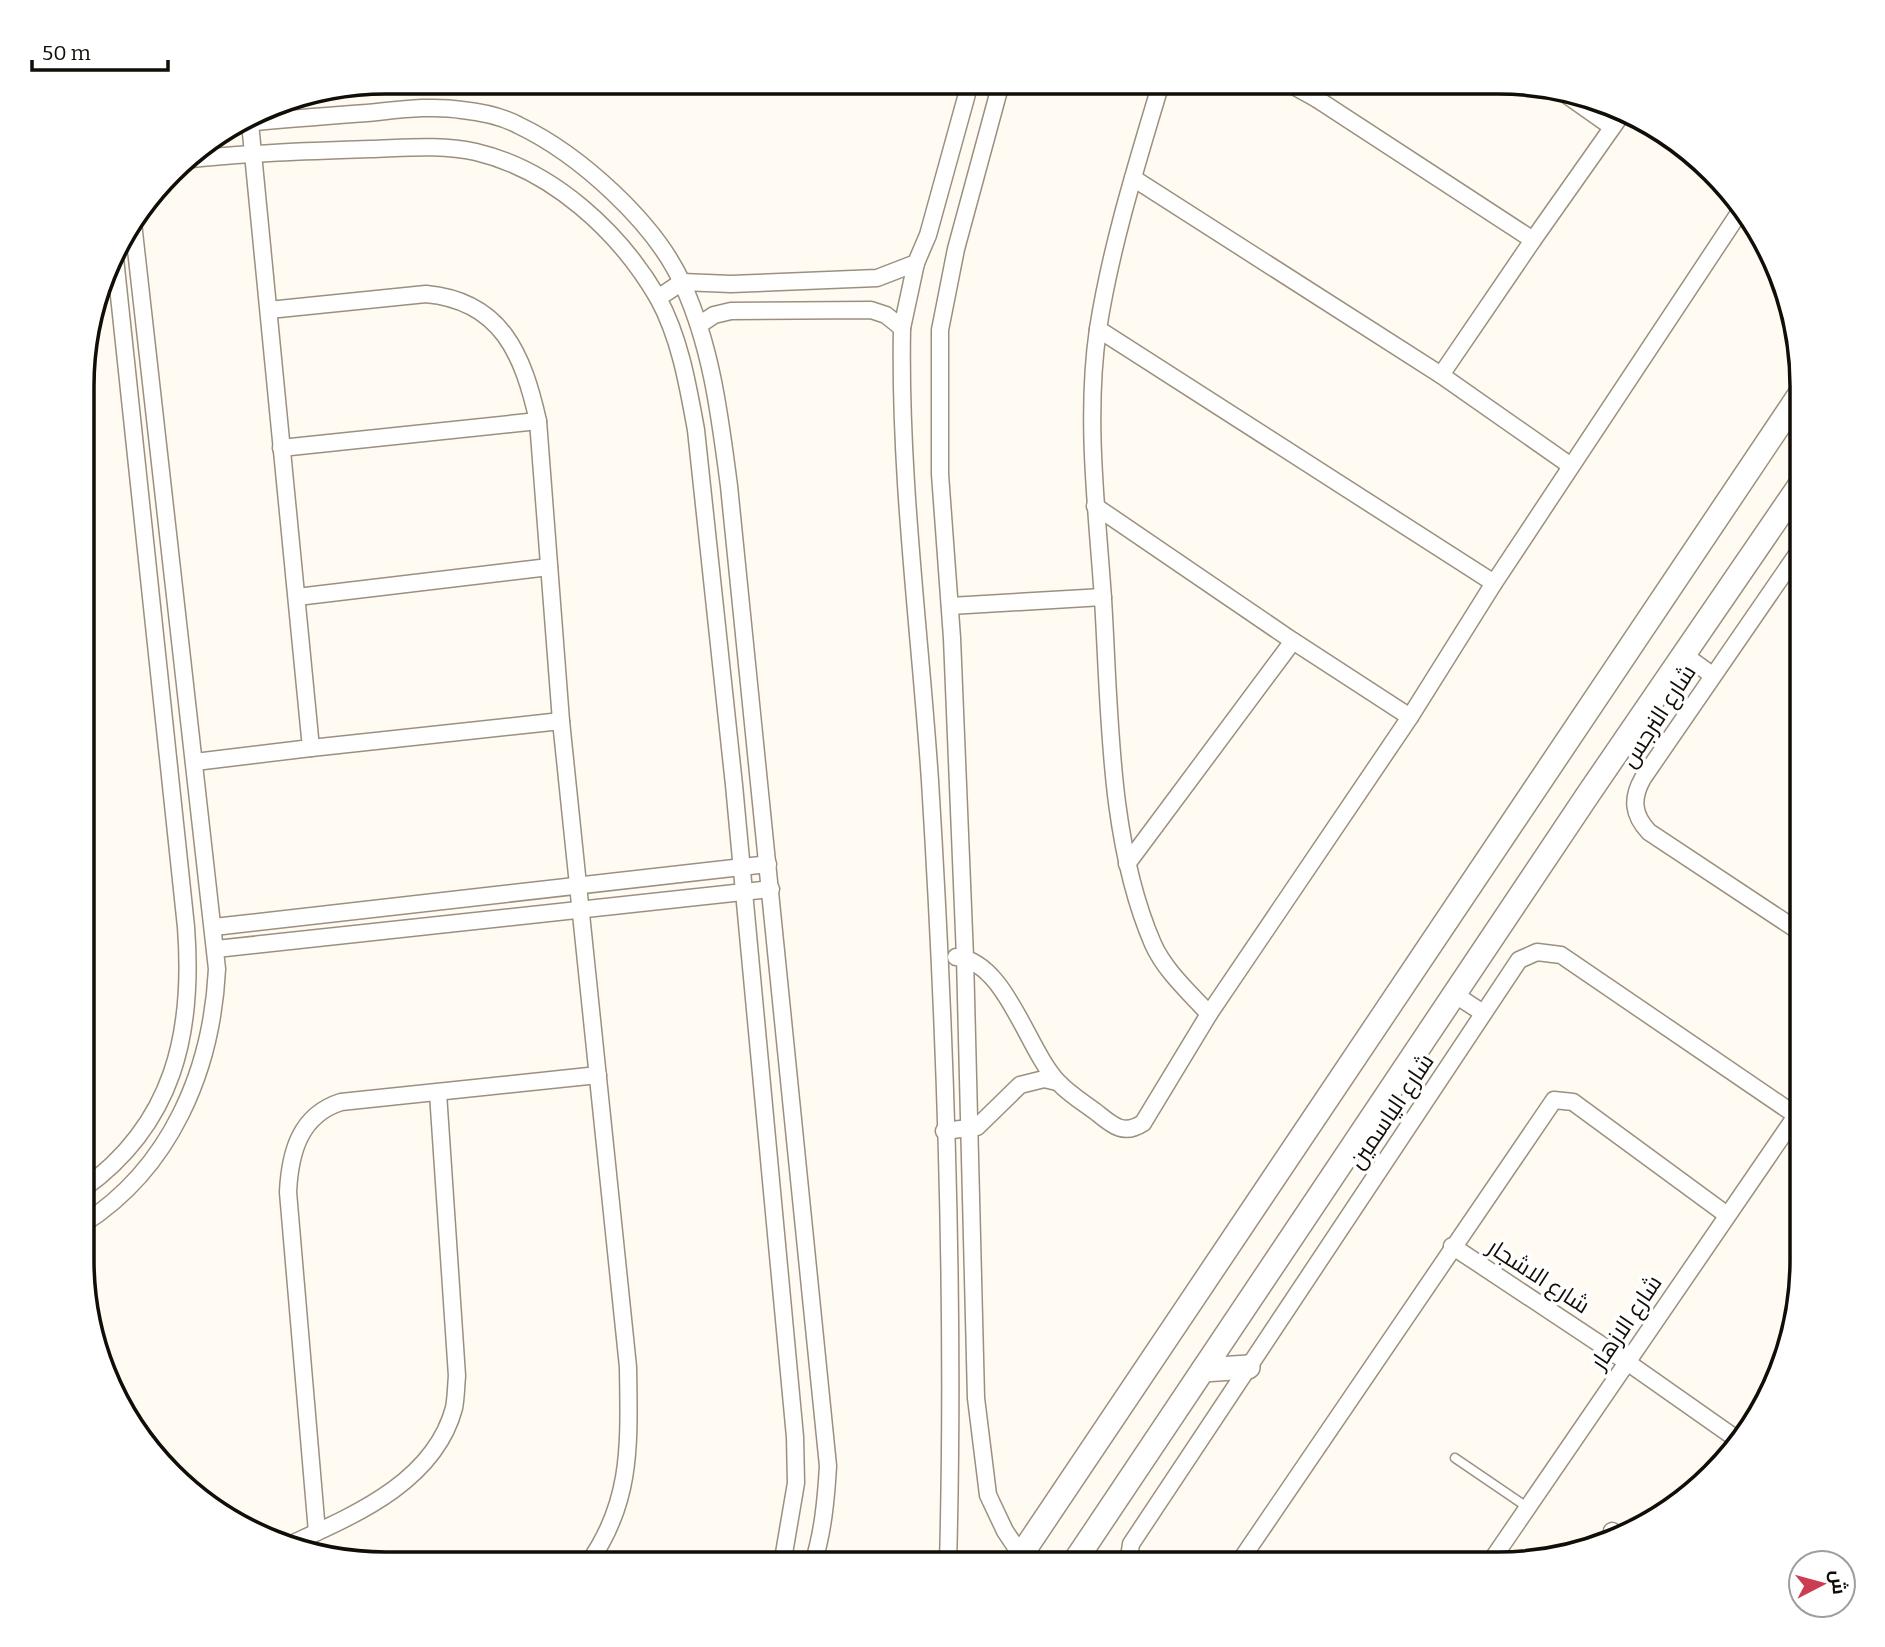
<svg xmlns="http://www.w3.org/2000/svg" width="1885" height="1647" font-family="Bitter,Cairo,serif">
<rect width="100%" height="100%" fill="#fffaf2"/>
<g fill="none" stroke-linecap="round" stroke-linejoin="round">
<g stroke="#9b907f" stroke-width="11">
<path id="lane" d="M1455,1458L1527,1507"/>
</g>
<g stroke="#9b907f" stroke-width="19">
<g id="street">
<path d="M1001,83L956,249L940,330V474L952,638L965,957L976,1398L988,1495L1005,1531L1021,1555"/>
<path d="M1161,83C1137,163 1111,246 1098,329C1085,419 1097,510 1103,599C1110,711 1108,840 1153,944C1165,971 1190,993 1209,1014"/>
<path d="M1288,83L1317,99L1321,83"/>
<path d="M1568,96L1612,127"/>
<path d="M1317,99L1533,240L1441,375"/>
<path d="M246,123C286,119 327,116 367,113C398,110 431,105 462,110C481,112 501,116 518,125C579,154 656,223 683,285C712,348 720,418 729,486L828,1466C826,1500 823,1532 813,1564"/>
<path d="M184,160C246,153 308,151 370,149C404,148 442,144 476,152C552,170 619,231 658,298C680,338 688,386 696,430L734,785L795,1437L796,1483L782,1565"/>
<path d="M1133,178L1441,375L1571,466"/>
<path d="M1533,240L1624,111"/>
<path d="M658,298L682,282L731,284L877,278L916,263L928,235L970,83"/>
<path d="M269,310L426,294C502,301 523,355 538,421L561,721L628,1367C629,1442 633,1502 587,1565"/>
<path d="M699,325L714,315L731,311L871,310L886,315L902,328C899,477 920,631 930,781C946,1041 955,1304 948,1564"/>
<path d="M902,328L916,263"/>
<path d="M1098,329L1494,583"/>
<path d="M281,448L538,421"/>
<path d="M1095,506L1293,641L1127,864"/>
<path d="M1802,547L1643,778C1631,799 1633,815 1649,832L1803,934"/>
<path d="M297,597L549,567"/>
<path d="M950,606L1103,597"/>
<path d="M1293,641L1410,717"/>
<path d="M1683,654L1712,675"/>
<path d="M311,748L561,721"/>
<path d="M195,762L311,748L250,123"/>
<path d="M214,927L768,864"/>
<path d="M216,949L771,889"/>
<path d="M956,957C1006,961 1027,1050 1058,1082C1069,1094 1084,1103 1096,1112C1112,1125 1123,1136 1143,1123L1209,1014L1410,717L1494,583L1741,210"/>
<path d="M1454,994L1483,1013"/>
<path d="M944,1131L977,1127L1020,1085L1044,1079L1057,1082"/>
<path d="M83,1189C174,1124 194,1033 186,927L115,258"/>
<path d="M83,1224C171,1168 212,1070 217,969L133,223"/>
<path d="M1452,1246L1627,1362L1738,1440"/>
<path d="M1612,1531L1621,1537"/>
<path d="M317,1532L288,1192C290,1152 300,1115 341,1102L598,1075"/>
<path d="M289,1545C352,1516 434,1483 454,1408C456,1398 456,1386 457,1376L438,1093"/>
<path d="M1128,1564L1131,1544L1519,960L1537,952L1561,955L1797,1116"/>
<path d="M1238,1564L1554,1100L1573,1102L1727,1215"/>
<path d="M1489,1564L1802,1107"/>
</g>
</g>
<g stroke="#9b907f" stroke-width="26">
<g id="secondary">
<path d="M1203,1370L1248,1367"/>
<path d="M1015,1564L1802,391"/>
<path d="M1073,1564L1589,793L1802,482"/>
</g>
</g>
<use href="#lane" stroke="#fff" stroke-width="8"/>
<use href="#street" stroke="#fff" stroke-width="16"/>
<use href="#secondary" stroke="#fff" stroke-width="23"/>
</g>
<g text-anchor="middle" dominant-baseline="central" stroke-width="7" stroke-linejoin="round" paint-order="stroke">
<g font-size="23" fill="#110d07" stroke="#fff">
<text transform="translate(1658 716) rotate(-57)">شارع النرجس</text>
<text transform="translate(1391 1111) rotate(-56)">شارع الياسمين</text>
<text transform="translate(1539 1276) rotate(33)">شارع الاشجار</text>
<text transform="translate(1626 1322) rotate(-56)">شارع الازهار</text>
</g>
</g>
<path d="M0 0H1885V1647H0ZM386 94H1498A292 292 0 0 1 1790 386V1260A292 292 0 0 1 1498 1552H386A292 292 0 0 1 94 1260V386A292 292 0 0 1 386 94Z" fill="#fff" fill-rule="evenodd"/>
<path fill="none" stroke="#110d07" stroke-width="3.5" d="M386 94H1498A292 292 0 0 1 1790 386V1260A292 292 0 0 1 1498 1552H386A292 292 0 0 1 94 1260V386A292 292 0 0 1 386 94Z"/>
<g transform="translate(1822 1584) rotate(84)"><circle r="33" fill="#ffffff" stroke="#a09e9c" stroke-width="2"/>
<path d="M0-5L12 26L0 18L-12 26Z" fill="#cd3d51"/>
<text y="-10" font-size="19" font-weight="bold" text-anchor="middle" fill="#110d07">ش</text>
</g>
<path d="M32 60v10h136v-10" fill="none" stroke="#110d07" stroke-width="3.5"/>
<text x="42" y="60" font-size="21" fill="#110d07" stroke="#ffffff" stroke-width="5" paint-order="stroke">50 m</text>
</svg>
